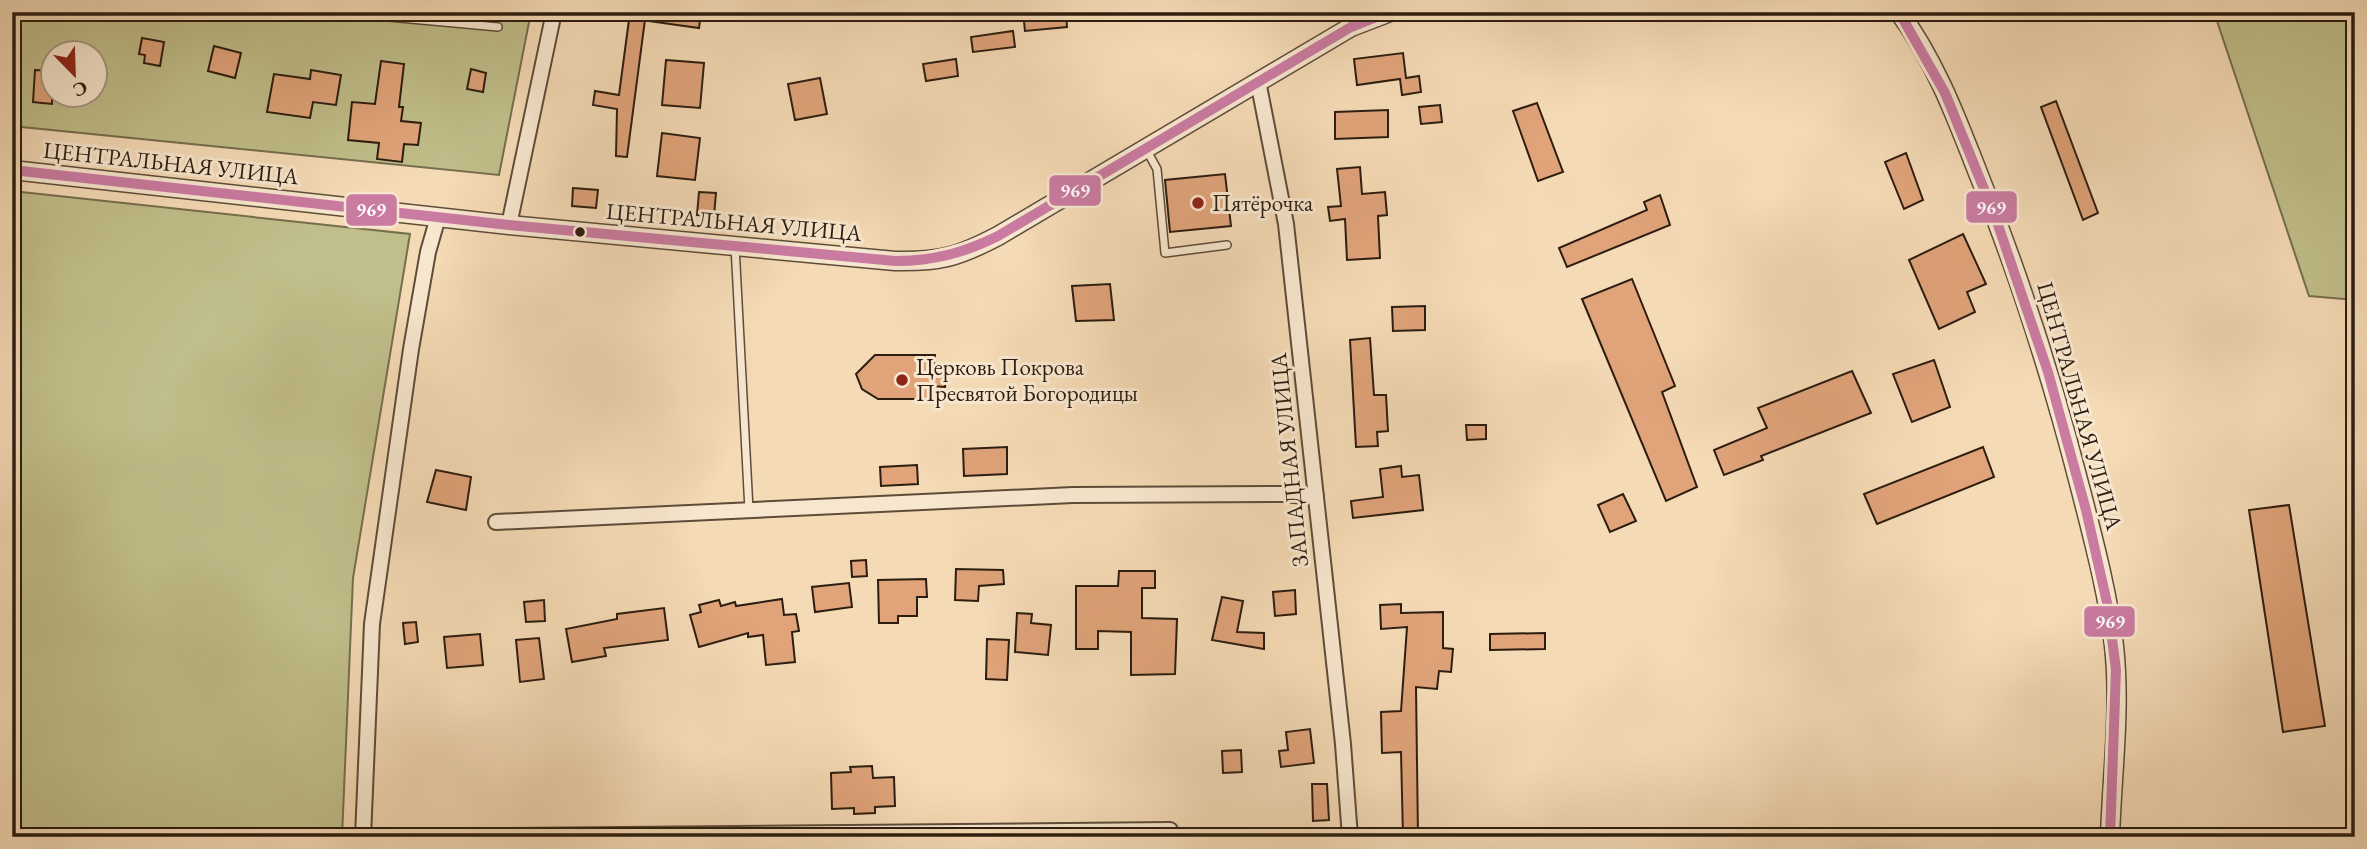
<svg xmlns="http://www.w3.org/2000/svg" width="2367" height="849" font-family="'EB Garamond',serif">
<rect width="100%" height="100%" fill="#f4dab5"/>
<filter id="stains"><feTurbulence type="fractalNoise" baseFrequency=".00286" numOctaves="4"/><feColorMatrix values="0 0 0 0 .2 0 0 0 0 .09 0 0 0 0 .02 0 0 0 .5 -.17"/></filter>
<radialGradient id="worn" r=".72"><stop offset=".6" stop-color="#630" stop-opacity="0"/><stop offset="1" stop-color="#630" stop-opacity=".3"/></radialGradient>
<g fill="#c0be8a" stroke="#766e4d" stroke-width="2" fill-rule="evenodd">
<path d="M12,12H531L499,175L12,126ZM52,52H94V94H52Z"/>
<path d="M2214,12H2355V300L2309,296Z"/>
<path d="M12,191L410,234L353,578L342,837H12Z"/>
</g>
<g fill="#e0a37a" stroke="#2c1d10" stroke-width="2">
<path d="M630,12H646L627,157L616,156L617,109L593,105L595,91L619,95Z"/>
<path d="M649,12H701L699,28L648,21Z"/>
<path d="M1023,12H1066L1067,27L1025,31Z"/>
<path d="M1013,31L1015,47L973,52L971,37Z"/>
<path d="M142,38L164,42L160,66L144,63L145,55L139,54Z"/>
<path d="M214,46L241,53L235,78L208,71Z"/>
<path d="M1403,53L1406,78L1419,76L1421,92L1402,95L1400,79L1357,85L1354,59Z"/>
<path d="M956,59L958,76L926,81L923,64Z"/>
<path d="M666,60L704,63L700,108L662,105Z"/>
<path d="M381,61L404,64L399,107H403L401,121L421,123L418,145L404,144L402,162L377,159L379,143L348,140L352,102L375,104Z"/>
<path d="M471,69L486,73L483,92L467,89Z"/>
<path d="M35,70L52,71V104L33,102Z"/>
<path d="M311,70L341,75L336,105L313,102L310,118L267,112L274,74L310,79Z"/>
<path d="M820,78L827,114L795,120L788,84Z"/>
<path d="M2056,101L2098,213L2083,220L2041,107Z"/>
<path d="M1537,103L1563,172L1538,181L1513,111Z"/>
<path d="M1440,105L1442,122L1421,124L1419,107Z"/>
<path d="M1388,110V137L1335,139V112Z"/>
<path d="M662,133L700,138L695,180L657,176Z"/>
<path d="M1906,153L1923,200L1904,209L1885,162Z"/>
<path d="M1360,167L1362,194L1385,192L1387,215L1378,216L1380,258L1347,260L1345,219L1330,221L1328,207L1341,206L1337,169Z"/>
<path d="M1225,174L1231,226L1170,232L1165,180Z"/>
<path d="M573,188L598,190L596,208L572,206Z"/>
<path d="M699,192L716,193L714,216L697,215Z"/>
<path d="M1660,195L1670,225L1567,267L1559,248L1647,210L1644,202Z"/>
<path d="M1963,234L1986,284L1967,292L1975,312L1939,329L1909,260Z"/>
<path d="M1632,279L1675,386L1662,392L1697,487L1666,501L1582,299Z"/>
<path d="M1110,284L1114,320L1076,321L1072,286Z"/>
<path d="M1425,306V330L1393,331L1392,307Z"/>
<path d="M1370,338L1374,395H1386L1388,431L1377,432L1378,446L1356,447L1350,340Z"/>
<path d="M875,355H935L933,369H947L945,387L930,386L929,399H878L862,389L856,374Z"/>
<path d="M1934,360L1950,407L1912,422L1893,374Z"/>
<path d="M1852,371L1871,413L1761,456L1763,460L1724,475L1714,450L1767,428L1758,408Z"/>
<path d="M1466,425H1486V439L1467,440Z"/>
<path d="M1007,447V474L964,476L963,449Z"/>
<path d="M1983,447L1994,477L1877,524L1864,494Z"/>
<path d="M917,465L918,484L881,486L880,467Z"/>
<path d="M1401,466L1402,477L1419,475L1423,510L1353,518L1351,501L1383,497L1380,469Z"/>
<path d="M436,470L471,477L466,510L427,502Z"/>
<path d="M1623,494L1636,521L1610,532L1598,505Z"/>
<path d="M2289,505L2325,726L2283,732L2249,510Z"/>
<path d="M866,560L867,576L852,577L851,561Z"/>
<path d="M956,569L1003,570L1004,584L979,586L978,601L955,600Z"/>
<path d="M1119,571H1155V588H1142V618L1177,619L1175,674L1131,675V632L1098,631V649H1076V586H1118Z"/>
<path d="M926,579L927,597H917V616H898V623H879L878,580Z"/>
<path d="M849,583L852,607L815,612L812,587Z"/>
<path d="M1295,590L1296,614L1275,616L1273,592Z"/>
<path d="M1222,597L1243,601L1237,632L1264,633V649L1212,640Z"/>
<path d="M782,599L784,615L796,614L799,631L792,632L795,662L766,665L763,635L748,637V633L699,647L690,615L701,612L699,605L719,600L721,606L735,602L736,606Z"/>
<path d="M544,600L545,621L526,622L524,602Z"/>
<path d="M1401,604V613L1443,612V648L1453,649L1451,672L1439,671L1437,689L1416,687L1418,837H1403L1401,752L1382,753L1381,712L1401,711L1407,627L1381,629L1380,605Z"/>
<path d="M664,608L668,640L604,648L606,656L572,662L566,629L617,619V614Z"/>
<path d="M1017,613L1032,614L1031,623L1051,625L1048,655L1015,652Z"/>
<path d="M416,622L418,642L405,644L403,623Z"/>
<path d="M1545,633V649L1490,650V634Z"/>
<path d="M480,634L483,665L447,668L444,637Z"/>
<path d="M539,638L544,679L520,682L516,640Z"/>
<path d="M987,639L1009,640L1007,680L986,679Z"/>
<path d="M1310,729L1314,763L1281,767L1279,751L1288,750L1286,732Z"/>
<path d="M1241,750L1242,772L1223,773L1222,751Z"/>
<path d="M872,766L873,778L894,777L895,806L875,807V813L854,814V808L832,809L831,773L851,772L850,767Z"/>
<path d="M1312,784H1327L1329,820L1313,821Z"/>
</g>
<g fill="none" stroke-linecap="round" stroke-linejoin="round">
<g stroke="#5e4c39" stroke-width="10">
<g id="service">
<path d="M334,12L498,27"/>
<path d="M1146,149L1157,169L1165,253L1227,245"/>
<path d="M735,246L749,510"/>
</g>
</g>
<g stroke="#5e4c39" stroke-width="18">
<g id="minor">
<path d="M1258,81L1286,224L1343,744L1350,837"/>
<path d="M509,225L554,12"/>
<path d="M496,522L1073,495L1283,494L1316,497"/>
<path d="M363,837L372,624L411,349L428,252L438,217"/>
<path d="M408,837L1170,830V837"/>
</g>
</g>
<g stroke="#5e4c39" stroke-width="21">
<g id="tertiary">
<path d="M1899,12C1936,62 1958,122 1980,178C2021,280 2054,385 2081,491C2094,542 2108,594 2114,646C2121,710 2112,773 2110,837"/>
<path d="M12,170L509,225L895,261C940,262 958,257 998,236L1351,27L1390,12"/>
</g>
</g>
<use href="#service" stroke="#f8e7cf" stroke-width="7"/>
<use href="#minor" stroke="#f8e7cf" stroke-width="14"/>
<use href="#tertiary" stroke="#f8e7cf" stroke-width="18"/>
<g stroke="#f8e7cf" stroke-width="16">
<g id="bus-1">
<path d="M1899,12L1945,93L1995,216L2048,372L2086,510L2108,607L2116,670L2110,837"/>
<path d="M12,170L509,225L895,261C933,261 964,253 998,236L1351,27L1389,12"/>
</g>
</g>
<use href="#bus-1" stroke="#ca7ba2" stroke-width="10"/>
</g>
<g fill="#8f2418" stroke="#f8e7cf" stroke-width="2.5">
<circle cx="1198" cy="203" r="7"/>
<circle cx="902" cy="380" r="7"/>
</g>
<circle fill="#2c1d10" stroke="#f8e7cf" stroke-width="2.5" cx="580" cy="232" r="6"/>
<g text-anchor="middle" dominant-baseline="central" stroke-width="6" stroke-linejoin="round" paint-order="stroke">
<g font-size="23" fill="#2c1d10" stroke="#f8e7cf">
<text transform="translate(171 163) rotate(6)">ЦЕНТРАЛЬНАЯ УЛИЦА</text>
<text transform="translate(734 222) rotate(5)">ЦЕНТРАЛЬНАЯ УЛИЦА</text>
<text transform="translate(2080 406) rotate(74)">ЦЕНТРАЛЬНАЯ УЛИЦА</text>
<text transform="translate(1289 460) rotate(-96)">ЗАПАДНАЯ УЛИЦА</text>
</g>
<g font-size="23" fill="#2c1d10" stroke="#f8e7cf" text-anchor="start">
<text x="1212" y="203">Пятёрочка</text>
<text x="916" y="367">Церковь Покрова<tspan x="916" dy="26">Пресвятой Богородицы</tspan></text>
</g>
</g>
<g stroke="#f8e7cf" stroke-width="2.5">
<rect x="1048" y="174" width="54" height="33" rx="7" fill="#ca7ba2"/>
<rect x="1965" y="190" width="53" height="34" rx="7" fill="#ca7ba2"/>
<rect x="345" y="193" width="53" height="34" rx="7" fill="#ca7ba2"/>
<rect x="2083" y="605" width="53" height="33" rx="7" fill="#ca7ba2"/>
</g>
<g font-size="19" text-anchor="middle" font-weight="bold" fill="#fff">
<text x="1075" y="197">969</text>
<text x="1991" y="214">969</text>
<text x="371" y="216">969</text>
<text x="2110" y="628">969</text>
</g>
<rect width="2367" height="849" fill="none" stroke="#f4dab5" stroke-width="42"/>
<rect x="14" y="14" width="2339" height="821" fill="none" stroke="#2c1d10" stroke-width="3.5"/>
<rect x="21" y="21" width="2325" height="807" fill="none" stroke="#2c1d10" stroke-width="2"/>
<g transform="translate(74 74) rotate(157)"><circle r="33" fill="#f8e7cf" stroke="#a69683" stroke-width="2"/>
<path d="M0-5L12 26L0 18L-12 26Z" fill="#8f2418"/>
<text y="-10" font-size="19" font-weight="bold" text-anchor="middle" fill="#2c1d10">С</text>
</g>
<rect width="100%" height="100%" filter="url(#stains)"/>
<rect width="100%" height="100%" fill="url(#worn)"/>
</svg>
